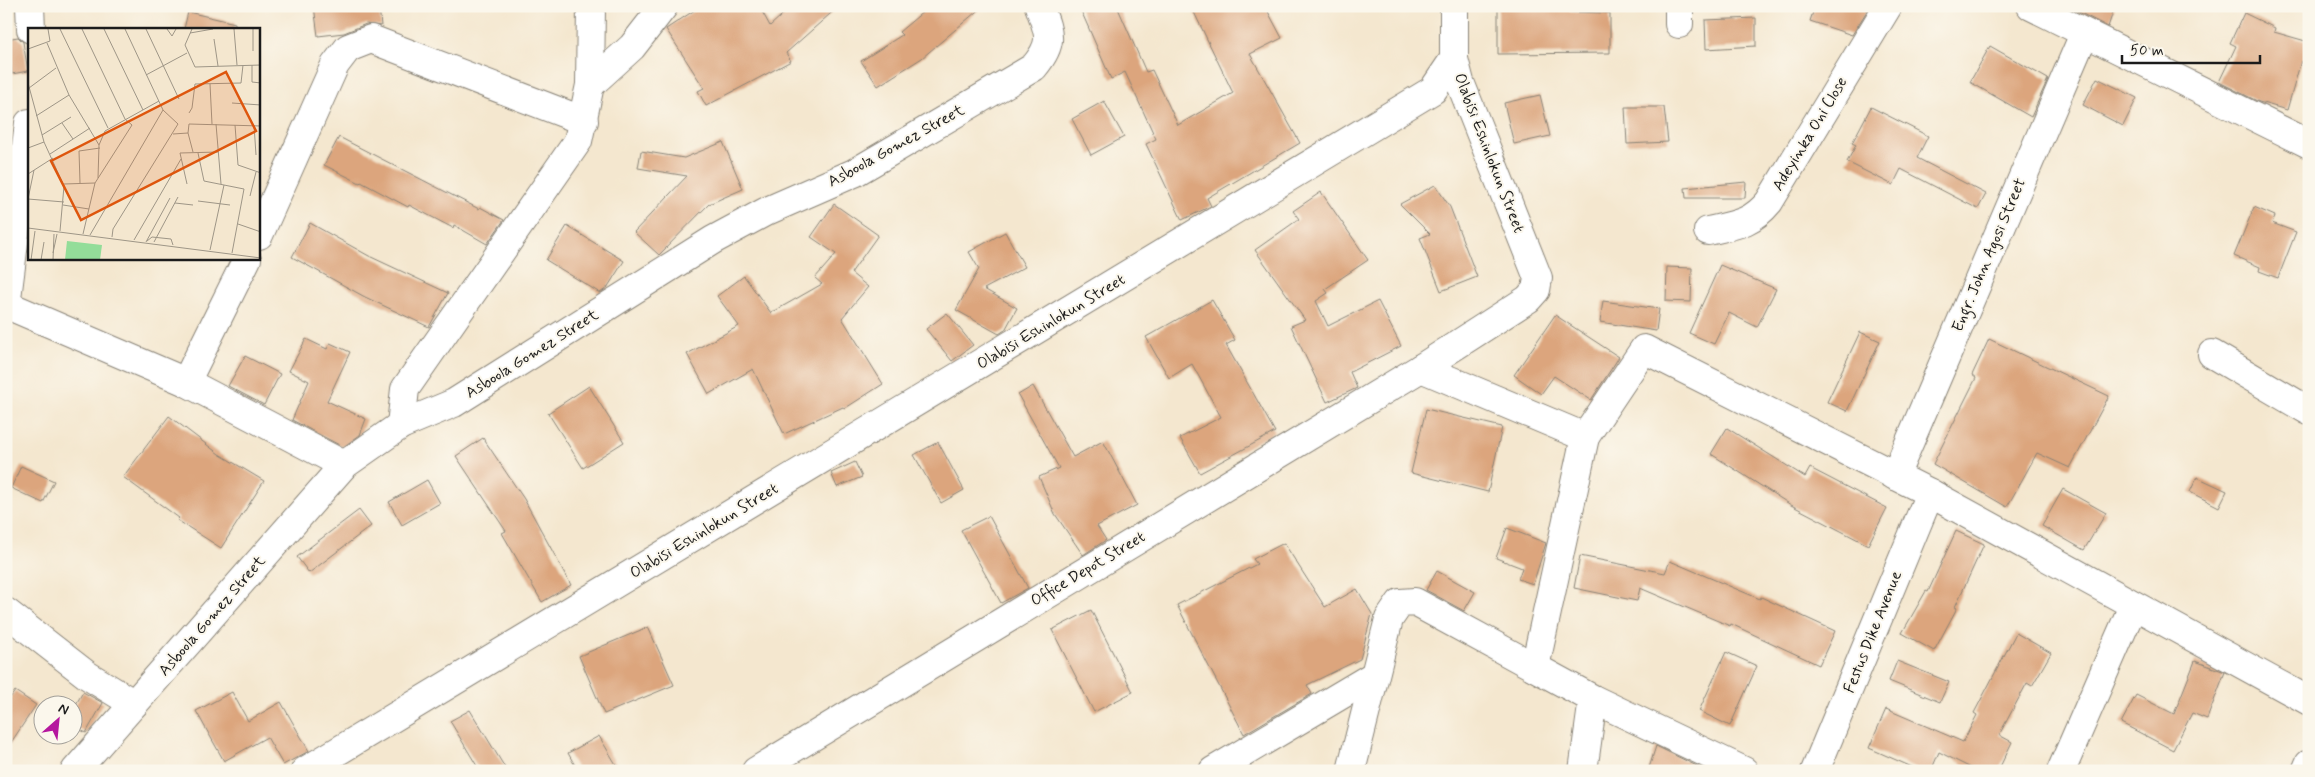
<svg xmlns="http://www.w3.org/2000/svg" width="2315" height="777" font-family="Mynerve,sans-serif">
<rect width="100%" height="100%" fill="#fbf7ec"/>
<filter id="ink" filterUnits="userSpaceOnUse"><feTurbulence type="fractalNoise" baseFrequency=".02" numOctaves="2"/><feDisplacementMap in="SourceGraphic" scale="10" xChannelSelector="R" yChannelSelector="G"/><feConvolveMatrix kernelMatrix="1 2 1 2 8 2 1 2 1" color-interpolation-filters="sRGB"/></filter>
<filter id="wash" filterUnits="userSpaceOnUse"><feTurbulence type="fractalNoise" baseFrequency=".0096" numOctaves="4" result="noise"/><feDisplacementMap in="SourceGraphic" scale="20" xChannelSelector="R" yChannelSelector="G"/><feGaussianBlur stdDeviation="1.12" result="paint"/><feColorMatrix in="noise" values="0 0 0 0 0 0 0 0 0 0 0 0 0 0 0 0 0 1.4 0 .05"/><feComposite in="paint" operator="in"/></filter>
<g filter="url(#wash)">
<rect width="100%" height="100%" fill="#f4e7cf"/>
<g id="blocks">
<g fill="#dca57d">
<path d="M314,6H379L381,26L366,24L344,33L318,36Z"/>
<path d="M701,6H759L770,26L792,6H839L786,53L791,61L706,106L698,91L704,88L666,29Z"/>
<path d="M930,6H983L922,58L878,86L861,61L902,35L899,32Z"/>
<path d="M1079,6H1117L1146,72L1152,70L1178,125L1233,93L1191,6H1265L1282,38L1250,54L1300,143L1207,198L1211,206L1182,220L1146,144L1156,139L1125,72L1111,79Z"/>
<path d="M1498,6H1570V12L1610,13V53L1498,54Z"/>
<path d="M1815,6H1870L1852,35L1810,21Z"/>
<path d="M2074,6H2115L2108,27L2073,9Z"/>
<path d="M188,12L235,23V29H184Z"/>
<path d="M2244,13L2275,28L2274,32L2309,42V64L2301,61L2287,110L2259,102L2219,82L2236,46L2230,43Z"/>
<path d="M1756,18V46L1706,49L1705,20Z"/>
<path d="M18,37L23,42L28,71L12,74L6,39Z"/>
<path d="M1990,46L2048,79L2031,117L1970,82Z"/>
<path d="M2097,78L2137,98L2123,126L2083,105Z"/>
<path d="M1540,95L1550,136L1514,144L1504,103Z"/>
<path d="M1104,101L1124,137L1091,155L1072,119Z"/>
<path d="M1625,107H1664L1668,142L1627,144Z"/>
<path d="M1871,107L1928,136L1917,158L1986,194L1978,209L1901,169L1893,185L1847,162L1856,145L1852,143Z"/>
<path d="M339,137L479,209L480,207L504,220L487,244L454,225L453,228L409,205L408,207L361,182L360,183L324,165Z"/>
<path d="M723,142L743,189L709,204L659,255L634,232L687,176L638,168L641,151L684,158Z"/>
<path d="M1746,182L1745,198H1686L1685,188Z"/>
<path d="M1435,185L1450,207L1477,277L1441,291L1420,238L1430,234L1400,204Z"/>
<path d="M1321,192L1368,260L1325,289L1328,293L1316,301L1328,326L1378,301L1401,346L1350,372L1357,388L1327,402L1291,326L1305,320L1255,250L1299,219L1293,211Z"/>
<path d="M834,204L878,235L851,273L868,287L842,318L883,384L844,409L843,407L784,434L753,369L709,394L687,354L739,326L717,296L744,276L771,313L822,284L815,278L836,254L811,237Z"/>
<path d="M2254,207L2275,216L2272,223L2296,232L2278,278L2259,271L2260,267L2234,256Z"/>
<path d="M310,223L369,256L448,293L429,327L365,297L292,257Z"/>
<path d="M567,226L624,261L607,288L600,293L546,260Z"/>
<path d="M1005,232L1025,267L984,289L1017,308L1005,330L999,334L956,310L979,269L969,252Z"/>
<path d="M1720,265L1776,289L1757,327L1729,313L1714,344L1689,333Z"/>
<path d="M1667,267L1692,268L1691,302L1666,301Z"/>
<path d="M1212,300L1235,340L1226,345L1275,432L1200,473L1180,438L1221,417L1192,364L1169,378L1146,337Z"/>
<path d="M1603,301L1659,309L1656,331L1600,322Z"/>
<path d="M947,313L973,345L952,361L926,329Z"/>
<path d="M1555,315L1619,357L1591,400L1554,376L1541,394L1514,375Z"/>
<path d="M1860,332L1880,341L1847,411L1827,402Z"/>
<path d="M306,339L327,349L330,343L350,352L327,401L366,419L360,435L343,447L292,420L309,381L289,371Z"/>
<path d="M1989,339L2109,396L2070,468L2037,453L2007,507L1933,464L1976,378L1972,375Z"/>
<path d="M245,356L280,374L264,405L228,386Z"/>
<path d="M589,386L624,442L583,468L548,413Z"/>
<path d="M1033,386L1073,457L1103,441L1137,505L1097,526L1106,540L1083,555L1055,514L1039,477L1059,468L1018,395Z"/>
<path d="M1426,409L1502,427L1488,492L1411,473Z"/>
<path d="M169,416L219,454L264,481L221,548L177,520L179,518L123,477Z"/>
<path d="M1727,428L1805,477L1810,468L1887,508L1868,545L1791,505L1711,454Z"/>
<path d="M483,438L524,499L571,585L542,602L502,533L506,531L456,456Z"/>
<path d="M938,442L964,490L941,503L914,455Z"/>
<path d="M855,462L862,477L837,487L831,473Z"/>
<path d="M21,466L54,481L43,503L11,488Z"/>
<path d="M2197,477L2227,491L2219,507L2190,492Z"/>
<path d="M427,480L440,503L402,525L389,502Z"/>
<path d="M2063,489L2106,513L2084,550L2042,526Z"/>
<path d="M359,510L371,526L309,573L297,557Z"/>
<path d="M989,516L1028,588L1001,603L961,530Z"/>
<path d="M1507,528L1546,543L1533,584L1518,579L1522,568L1496,558Z"/>
<path d="M1956,531L1984,544L1955,607L1957,608L1934,651L1902,633L1926,591L1928,592Z"/>
<path d="M1284,543L1325,607L1357,589L1372,614L1360,659L1307,685L1312,694L1244,734L1177,605L1257,564L1253,559Z"/>
<path d="M1580,556L1665,573L1670,561L1760,599L1761,597L1835,631L1819,665L1731,624L1730,626L1640,588L1637,601L1574,588Z"/>
<path d="M1437,571L1475,592L1464,611L1426,590Z"/>
<path d="M1091,610L1133,692L1094,712L1052,630Z"/>
<path d="M648,627L674,685L604,714L579,656Z"/>
<path d="M2016,633L2051,653L2032,686L2027,683L1999,735L2012,742L1998,771H1977L1939,752L1931,771H1921L1869,748L1886,709L1963,742L1977,715L1974,713Z"/>
<path d="M1726,652L1757,666L1730,726L1699,711Z"/>
<path d="M1897,661L1949,682L1940,702L1889,681Z"/>
<path d="M2195,661L2225,672L2207,719L2192,713L2173,750L2121,723L2136,695L2174,714Z"/>
<path d="M15,691L36,705L6,750V704Z"/>
<path d="M83,692L103,703L86,733L72,725V711Z"/>
<path d="M232,692L248,721L281,702L309,751L283,765L267,737L224,761L196,711Z"/>
<path d="M470,710L507,771H480L450,721Z"/>
<path d="M599,736L620,771H578L568,753Z"/>
<path d="M1656,746L1707,771H1648Z"/>
</g>
</g>
</g>
<g filter="url(#ink)">
<use href="#blocks" fill-opacity="0" stroke="#888276" stroke-width="1"/>
<g fill="none" stroke-linecap="round" stroke-linejoin="round">
<g stroke="#888276" stroke-width="30">
<g id="minor">
<path d="M30,6L31,29"/>
<path d="M2031,6L2309,144"/>
<path d="M1679,24V6"/>
<path d="M590,85L632,47L664,6"/>
<path d="M1708,231C1734,225 1751,224 1769,202L1888,6"/>
<path d="M259,235L335,65L348,48L371,39L584,121"/>
<path d="M7,305L186,382L344,465"/>
<path d="M6,306L29,123"/>
<path d="M2212,354L2309,411"/>
<path d="M1421,368L1585,437L1644,349L1930,493L2309,701"/>
<path d="M186,382L247,259"/>
<path d="M401,425L405,389L578,141L590,85L591,6"/>
<path d="M1895,476L2084,34"/>
<path d="M6,612L87,675L134,704"/>
<path d="M1535,667L1585,437"/>
<path d="M75,771L344,465L401,425L454,403L713,240L767,211L854,173L1034,67C1054,43 1050,35 1039,6"/>
<path d="M305,771L1433,90L1454,59"/>
<path d="M756,771L1421,368L1528,299L1536,290L1538,278L1460,82L1454,59V6"/>
<path d="M1213,771L1373,676"/>
<path d="M1351,771L1389,619L1400,603L1415,602L1593,699L1744,771"/>
<path d="M1583,771L1593,699"/>
<path d="M1815,771L1930,493"/>
<path d="M2061,771L2133,606"/>
<path d="M2306,771L2309,764"/>
</g>
</g>
<use href="#minor" stroke="#fff" stroke-width="28"/>
</g>
</g>
<g text-anchor="middle" dominant-baseline="central" stroke-width="4" stroke-linejoin="round" paint-order="stroke">
<g font-size="16" fill="#1c1c1c" stroke="#fbf7ec">
<text transform="translate(1810 134) rotate(-59)">Adeyinka Oni Close</text>
<text transform="translate(896 146) rotate(-29)">Asboola Gomez Street</text>
<text transform="translate(1489 153) rotate(69)">Olabisi Eshinlokun Street</text>
<text transform="translate(1989 255) rotate(-67)">Engr. John Agosi Street</text>
<text transform="translate(1051 322) rotate(-31)">Olabisi Eshinlokun Street</text>
<text transform="translate(532 354) rotate(-32)">Asboola Gomez Street</text>
<text transform="translate(704 531) rotate(-31)">Olabisi Eshinlokun Street</text>
<text transform="translate(1088 569) rotate(-31)">Office Depot Street</text>
<text transform="translate(212 616) rotate(-49)">Asboola Gomez Street</text>
<text transform="translate(1873 632) rotate(-68)">Festus Dike Avenue</text>
</g>
</g>
<g transform="translate(28 28)">
<rect width="232" height="232" fill="#f4e7cf"/>
<path d="M39,213L74,217L72,232H37Z" fill="#93dd99"/>
<path fill="none" stroke="#9e9687" stroke-width="1" d="M32,1L80,100M54,1L97,91L104,97L67,155L55,206M76,1L115,82M118,1L151,71M139,1L144,8L148,1M164,1L157,17L167,39L233,37M206,1L209,37M225,1V23M162,5L185,1M186,11L190,38M19,15L41,67L71,117L70,150M0,21L22,13L20,1M224,37V54L233,55M118,47L159,25M0,55L16,114L36,158L32,203M182,56L184,96M1,60L28,40M204,75L233,77M161,85L164,80L167,56L213,55L215,37M8,88L41,67M34,95L45,111M188,96L193,156M207,97L210,137L233,145M226,97L228,127M160,105L165,124M145,106L160,105L161,96L233,98M14,107L43,89M71,117L77,103L131,73M0,120L16,114M170,125L176,153L216,161L204,225M22,126L62,100M6,142L0,171L36,174M0,146L25,130M52,155L51,123L72,120M36,156L67,155M159,156L152,125L190,124M222,168L228,144M170,173L202,177M147,175L165,177M35,177L61,181M210,196L233,204M0,200L233,230M62,207L135,82M84,209L85,201L150,96L135,82L97,1M106,212L153,131M119,213L124,209L143,211L145,217M118,214L142,170M126,214L150,169M182,222L196,157M25,225L29,206M3,232L7,203M13,232L16,214M25,232L26,206"/>
<path fill="#de560d" fill-opacity="0.15" stroke="#de560d" stroke-width="2.5" d="M198,44L228,103L53,192L23,133Z"/>
<rect width="232" height="232" fill="none" stroke="#1c1c1c" stroke-width="2.5"/>
</g>
<rect width="2315" height="777" fill="none" stroke="#fbf7ec" stroke-width="25"/>
<g transform="translate(58 720) rotate(27)"><circle r="24" fill="#fbf7ec" stroke="#a29f99"/>
<path d="M0-4L9 19L0 12L-9 19Z" fill="#b5179e"/>
<text y="-8" font-size="14" font-weight="bold" text-anchor="middle" fill="#1c1c1c">N</text>
</g>
<path d="M2122 55v8h138v-8" fill="none" stroke="#1c1c1c" stroke-width="2.5"/>
<text x="2130" y="55" font-size="15" fill="#1c1c1c" stroke="#fbf7ec" stroke-width="4" paint-order="stroke">50 m</text>
</svg>
